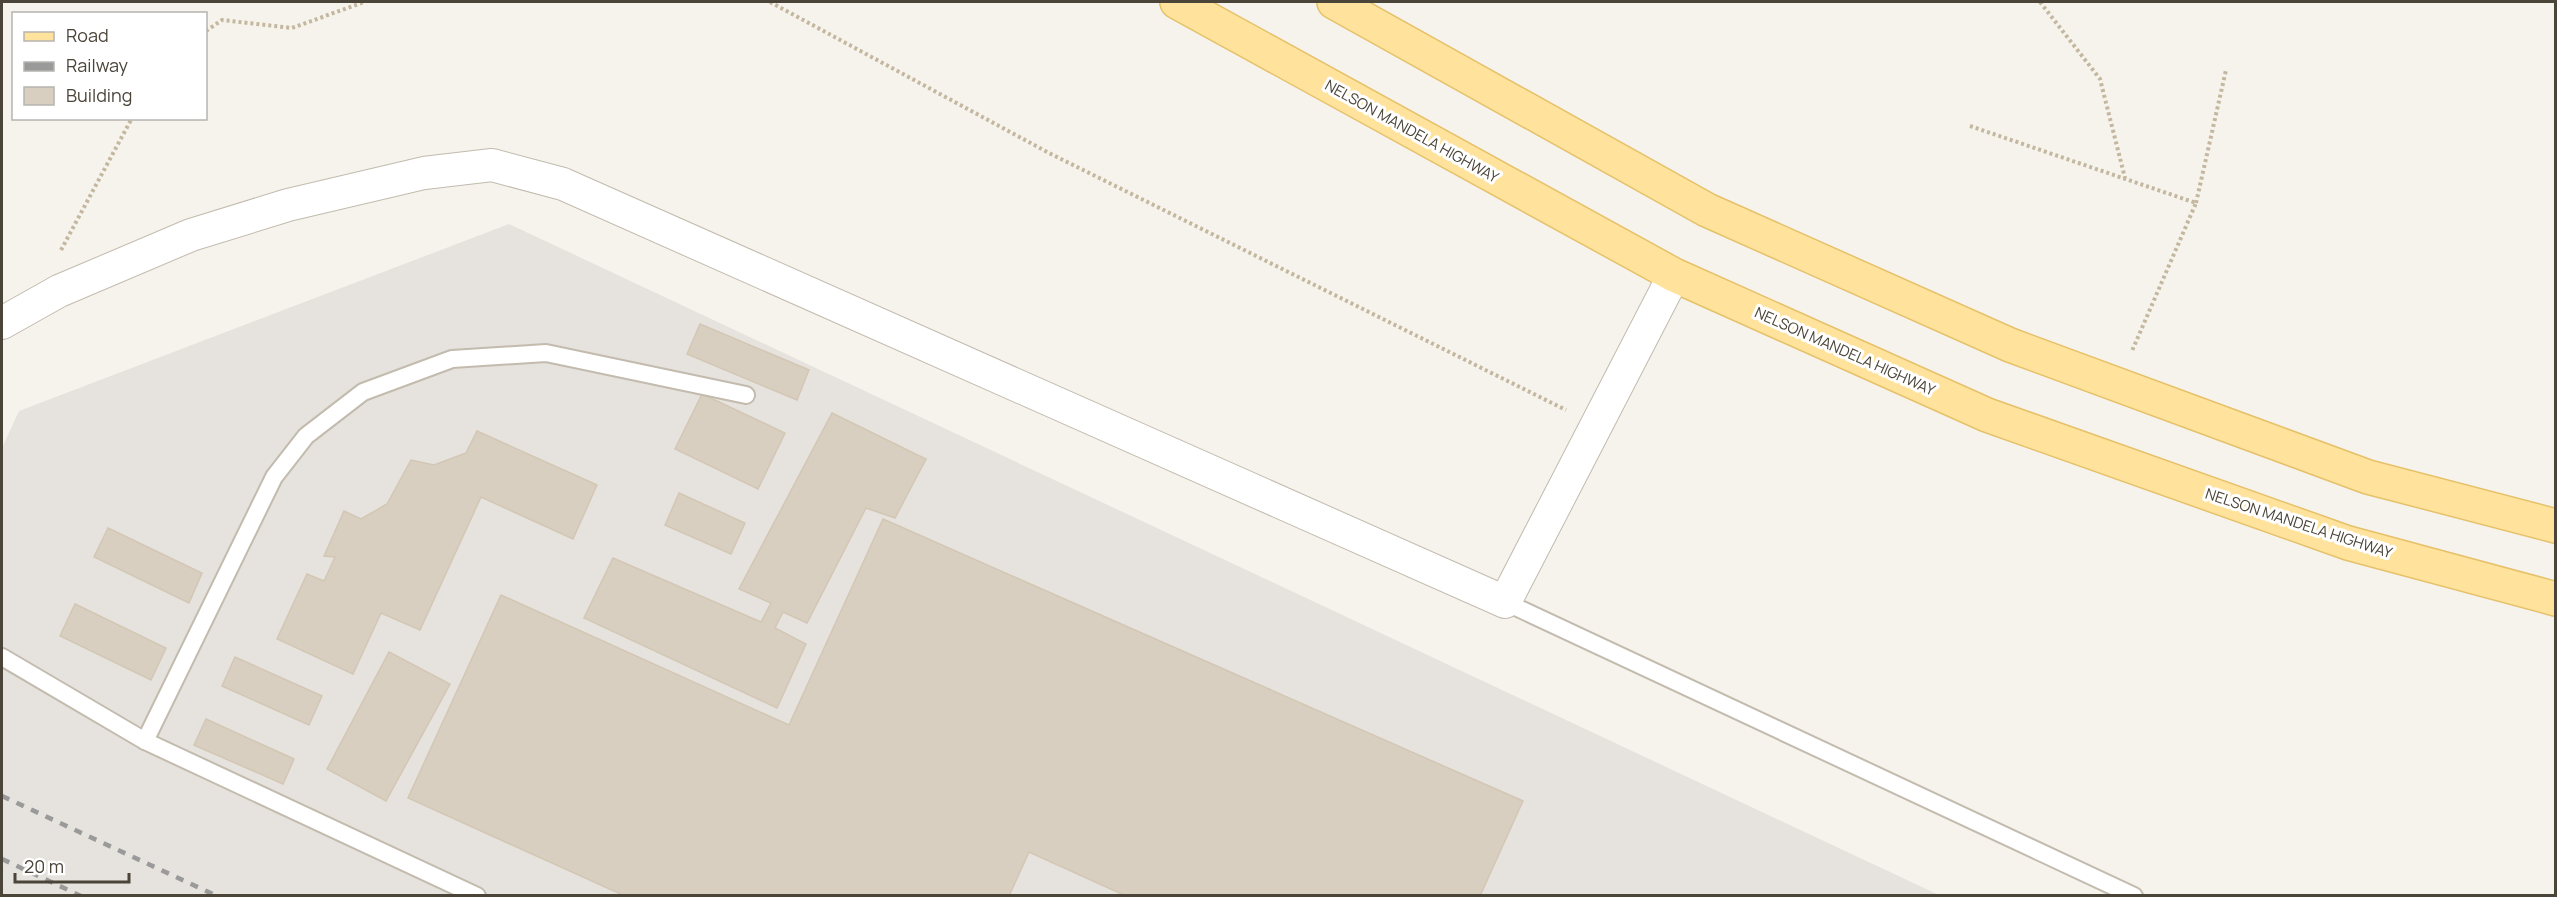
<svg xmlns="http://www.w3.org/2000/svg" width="2557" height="897" font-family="Manrope,sans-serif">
<rect width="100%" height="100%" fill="#f6f3ec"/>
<path fill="#e6e2dd" d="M509,224L1939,895H2V448L19,411Z"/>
<g fill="#d8cfc1" stroke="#d3c7b4" stroke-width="1.5">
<path d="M700,324L809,370L797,400L687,354Z"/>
<path d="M702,394L785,433L758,489L675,449Z"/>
<path d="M832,413L926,459L895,518L866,508L807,623L783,612L775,628L806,644L777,708L584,618L613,558L761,622L771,603L739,589Z"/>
<path d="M477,431L597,485L573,539L481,497L420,630L381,613L353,674L277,639L307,574L324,581L335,557L324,556L344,511L361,519L387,504L411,460L434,465L466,453Z"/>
<path d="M679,493L745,523L731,554L665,525Z"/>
<path d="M883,519L1523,801L1480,896H1126L1029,852L1009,896H625L408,798L501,595L789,725Z"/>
<path d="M108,528L202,573L189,603L94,557Z"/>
<path d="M75,604L166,648L151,680L60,636Z"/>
<path d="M389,652L450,684L386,801L327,769Z"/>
<path d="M235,657L322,696L309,725L222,686Z"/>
<path d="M206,719L294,759L283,784L194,745Z"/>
</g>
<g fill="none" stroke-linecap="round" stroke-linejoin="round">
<g stroke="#c2bbae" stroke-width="20">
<g id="service">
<path d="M1505,602L2134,896"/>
<path d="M2,657L145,741L477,896"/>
<path d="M145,741L274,477L306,436L363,392L452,359L546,353L746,395"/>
</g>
</g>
<g stroke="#c2bbae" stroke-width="34">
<path id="minor" d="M2,323L59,291L191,235L288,205L424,173L492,165L563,184L1505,602L1674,275"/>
</g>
<g stroke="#e6c16a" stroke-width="36">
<g id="primary">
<path d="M1177,2L1674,275L1987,415L2348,543L2556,599"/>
<path d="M1334,2L1707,210L2010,345L2368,477L2556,526"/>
</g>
</g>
<g stroke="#c4b79f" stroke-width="4" stroke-dasharray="3 3" stroke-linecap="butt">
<path d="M770,2L1049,153L1566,410"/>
<path d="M2040,2L2100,79L2125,178"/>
<path d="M206,31L222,20L292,28L364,2"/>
<path d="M1970,126L2196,203L2132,351"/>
<path d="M2196,203L2226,70"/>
<path d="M61,250L132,118"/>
</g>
<use href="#service" stroke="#fff" stroke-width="16"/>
<use href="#minor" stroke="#fff" stroke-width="32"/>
<use href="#primary" stroke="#ffe39c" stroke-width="33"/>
<g stroke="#9a9a9a" stroke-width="4.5" stroke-dasharray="8 8" stroke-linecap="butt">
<path d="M2,796L217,896"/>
<path d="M2,859L81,896"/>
</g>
</g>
<g text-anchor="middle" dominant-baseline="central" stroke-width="6" stroke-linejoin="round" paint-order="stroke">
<g font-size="15" fill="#4b4439" stroke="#fff">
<text transform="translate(1412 131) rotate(29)">NELSON MANDELA HIGHWAY</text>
<text transform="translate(1845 351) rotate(24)">NELSON MANDELA HIGHWAY</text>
<text transform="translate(2299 523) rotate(18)">NELSON MANDELA HIGHWAY</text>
</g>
</g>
<rect width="2557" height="897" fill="none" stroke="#4b4439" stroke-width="6"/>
<rect x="12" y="12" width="195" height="108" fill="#ffffff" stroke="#b7b4b0" stroke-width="1.5"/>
<rect x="24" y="32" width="30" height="9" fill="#ffe39c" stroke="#b7b4b0" stroke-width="1.5"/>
<text x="66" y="42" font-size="18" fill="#4b4439">Road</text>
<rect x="24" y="62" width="30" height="9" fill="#9a9a9a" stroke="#b7b4b0" stroke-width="1.5"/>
<text x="66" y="72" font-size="18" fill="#4b4439">Railway</text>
<rect x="24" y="87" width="30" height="18" fill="#d8cfc1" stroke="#b7b4b0" stroke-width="1.5"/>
<text x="66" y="102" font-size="18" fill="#4b4439">Building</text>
<path d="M15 873v9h114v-9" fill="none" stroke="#4b4439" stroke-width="3"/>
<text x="24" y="873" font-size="18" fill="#4b4439" stroke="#ffffff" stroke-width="4.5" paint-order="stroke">20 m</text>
</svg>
